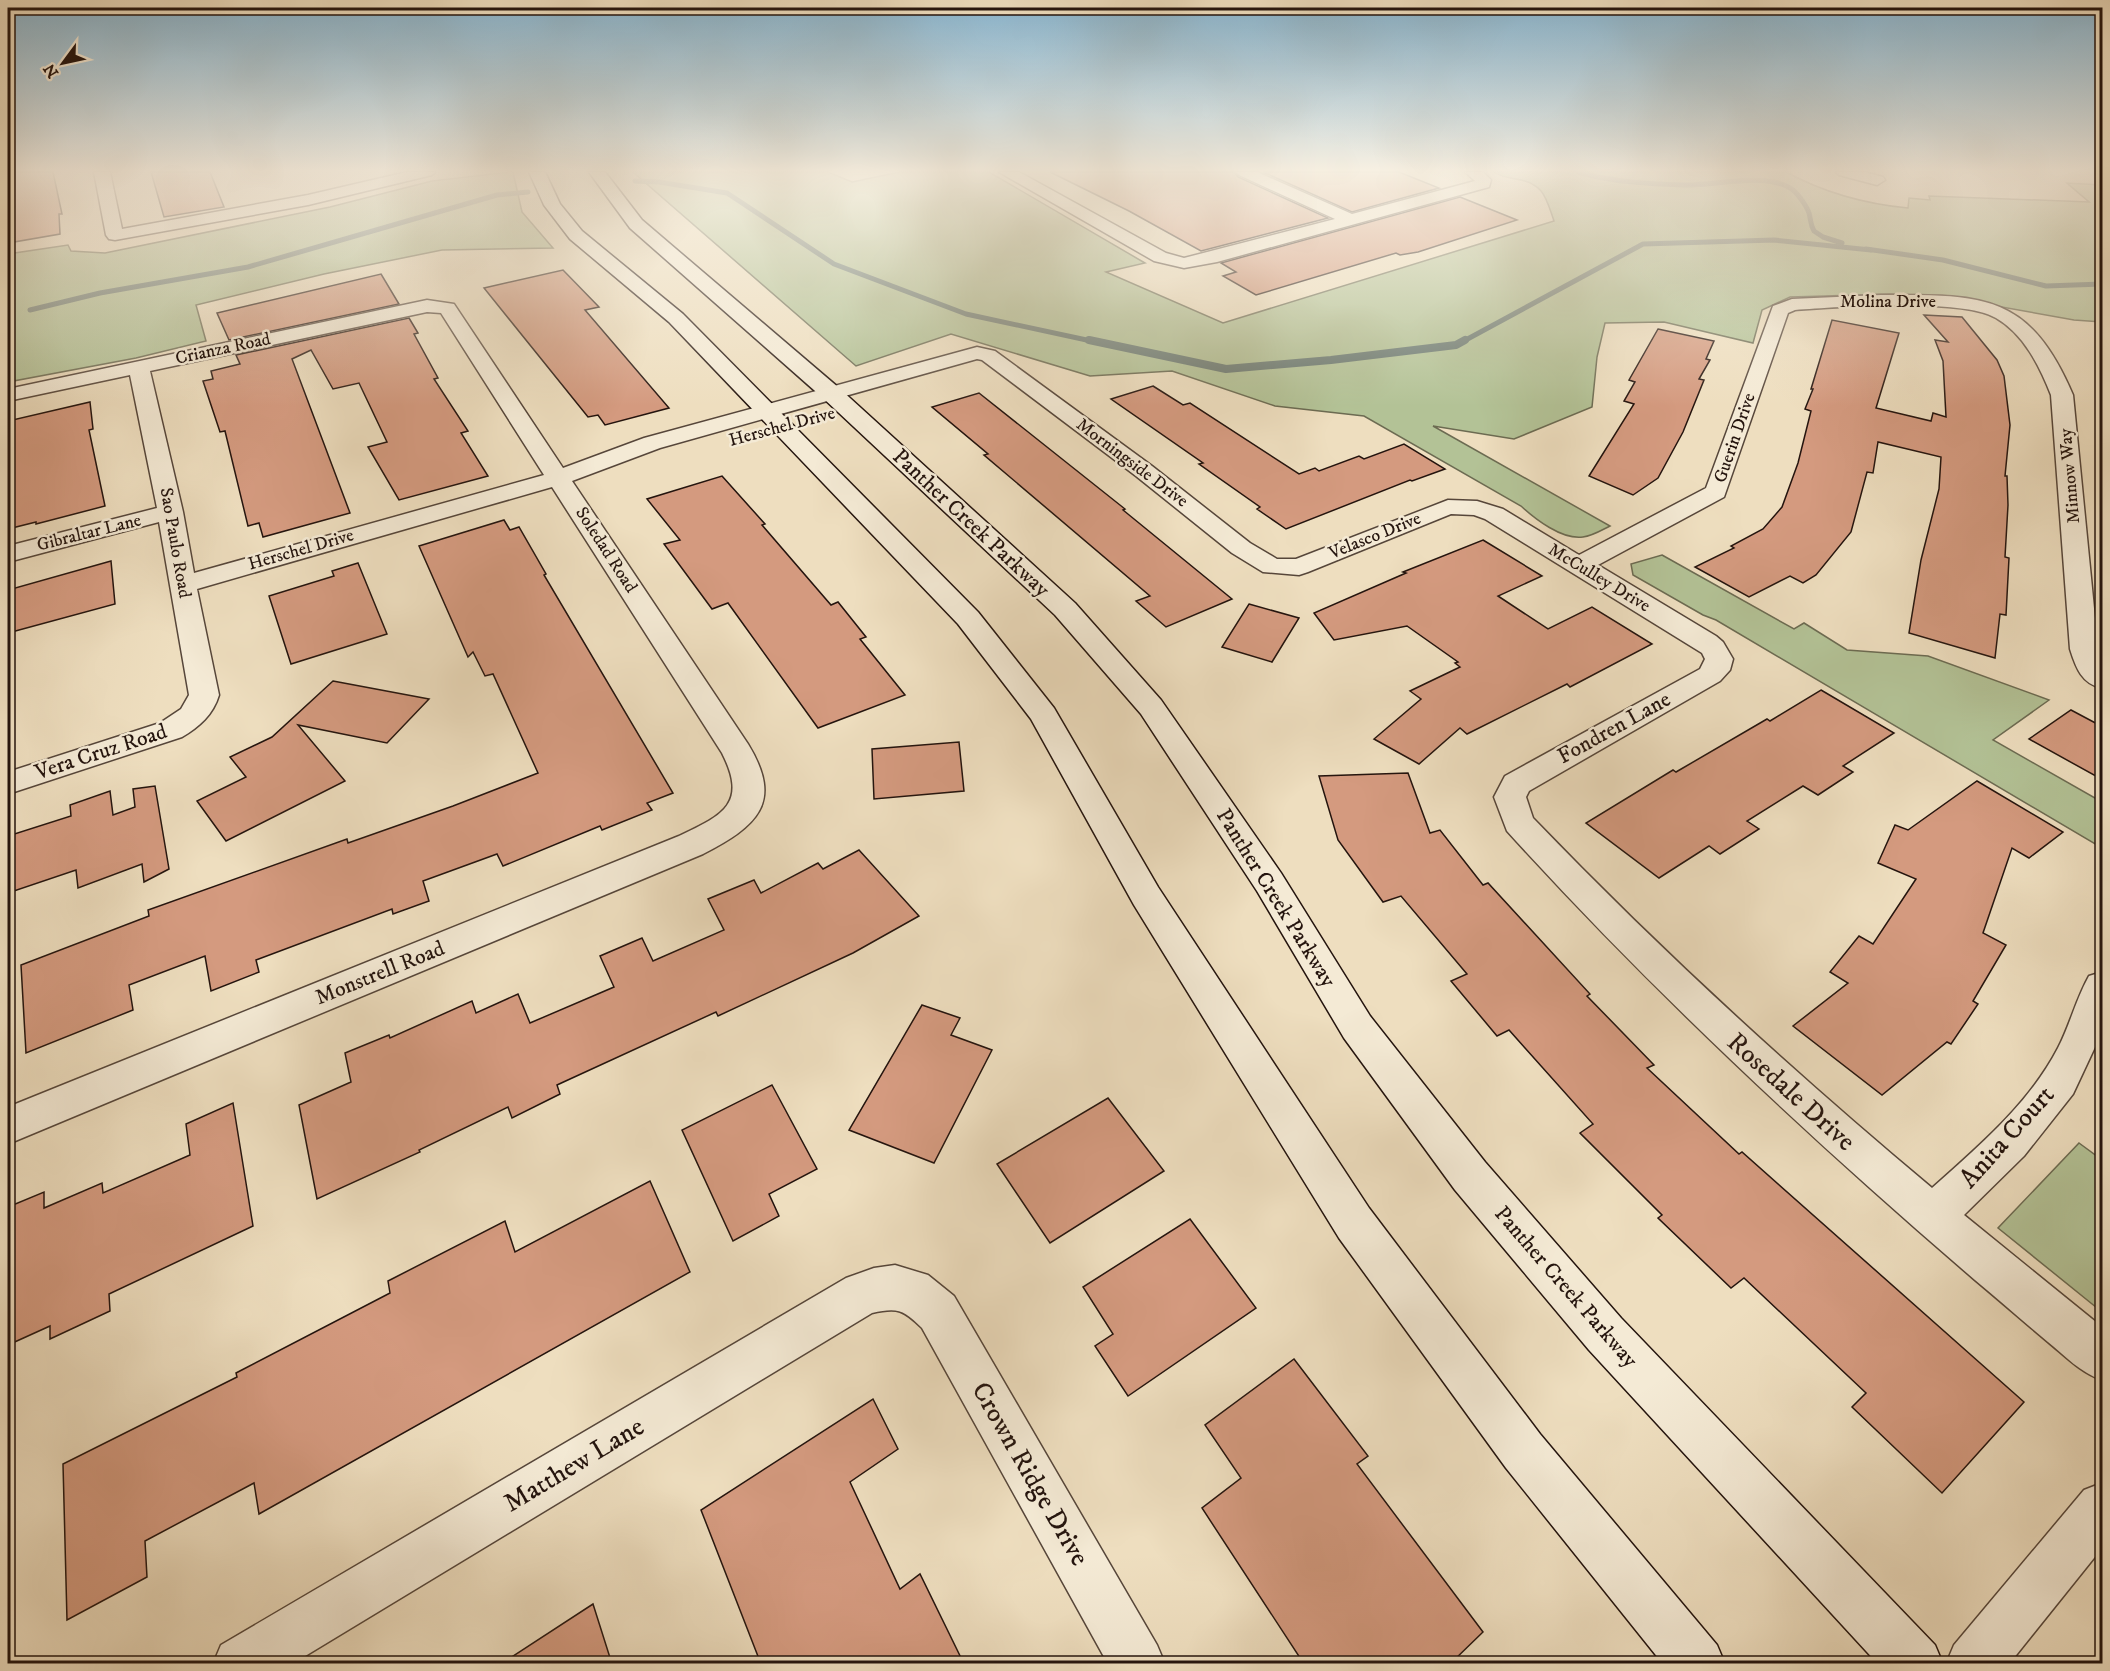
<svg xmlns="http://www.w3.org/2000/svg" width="2110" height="1671" font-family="'IM FELL DW Pica',serif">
<rect width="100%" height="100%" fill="#eedebf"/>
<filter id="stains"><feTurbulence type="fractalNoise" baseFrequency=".00333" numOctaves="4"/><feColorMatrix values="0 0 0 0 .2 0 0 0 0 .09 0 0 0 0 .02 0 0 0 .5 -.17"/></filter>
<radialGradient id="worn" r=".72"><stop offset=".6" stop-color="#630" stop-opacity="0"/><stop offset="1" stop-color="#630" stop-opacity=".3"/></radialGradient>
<g fill="#b3c296" stroke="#6c6b52" stroke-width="1.5">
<path d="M511,172H513L522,212L553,248L442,250L324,274L196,305L206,341L136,358L8,382V254L68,245L71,251L105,253L330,207L432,181Z"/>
<path d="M633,172H828L852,182L900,172H989L1145,263L1106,272L1223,323L1554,221C1546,198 1544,183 1516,179C1508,177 1501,177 1494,172H1786C1823,192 1865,204 1908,208L1909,198L1930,200L1929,196L2089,202L2067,183L2102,185V322L2074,320L1940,296L1891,294L1790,297L1762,310L1753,343L1664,322L1605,323L1597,357L1592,407L1514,439L1433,426L1610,526C1602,530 1592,536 1583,537C1562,540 1535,519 1521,506L1364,416L1275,406L1172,371L1090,376L951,334L856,366Z"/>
<path d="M1662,555L1794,629L1804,623L1847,650L1928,656L2049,700L1993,740L2102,802V848L1716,620L1703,615L1633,575L1631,564Z"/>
<path d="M2079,1143L2102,1160V1312L1998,1228Z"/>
</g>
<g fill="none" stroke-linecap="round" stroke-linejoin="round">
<g stroke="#6a7971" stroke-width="5">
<path d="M1578,172C1612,182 1649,184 1684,185C1713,186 1769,171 1793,190C1799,195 1807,207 1809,213C1811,220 1810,224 1814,231L1823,237L1842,243"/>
<path d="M635,181L659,182L727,193L834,264L966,314L1096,342"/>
<path d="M1866,249L1943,260L2046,286L2102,284"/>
<path d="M30,310L100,293L248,267L497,195L528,192"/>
<path d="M1462,342L1643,244L1774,240L1871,250"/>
</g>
<path stroke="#6a7971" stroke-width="8" d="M1089,340L1226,369L1331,360L1456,345L1465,340"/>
</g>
<g fill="#d49a7f" stroke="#24140e" stroke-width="1.5">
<path d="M8,172H53L62,214H59L60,234L8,243Z"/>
<path d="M151,172H210L224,207L164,217Z"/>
<path d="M1050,172H1234L1238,177L1328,218L1201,251L1129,211Z"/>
<path d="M1263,172H1399L1439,188L1352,212Z"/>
<path d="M1460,197L1517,220L1418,252L1400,255L1396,253L1256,295L1223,276L1236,272L1221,263Z"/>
<path d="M563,270L599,307L585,310L669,408L605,425L598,415L588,417L484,288Z"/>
<path d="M381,274L399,304L229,340L217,313Z"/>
<path d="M1924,315L1962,317L1997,360L2004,376L2010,425L2005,476H2007L2008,505L2005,557L2009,558L2006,615L2000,614L1995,658L1909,633L1921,560L1939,489L1941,457L1878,442L1873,473L1867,472L1851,532L1816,575L1803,583L1790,576L1749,597L1695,567L1734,548L1731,546L1763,529L1782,507L1798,463L1811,411L1805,409L1813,389H1811L1832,320L1899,333L1876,408L1931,421L1933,413L1946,417L1943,361L1935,340L1948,342Z"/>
<path d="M409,318L418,333L414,334L438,378L434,379L468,431L461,433L488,476L399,500L368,447L387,442L359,383L333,389L311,350L292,359L350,513L263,537L259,523L248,526L225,431L220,432L203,381L213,379L211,371L240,364L236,355Z"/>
<path d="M1658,329L1714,341L1706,359L1710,360L1699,379L1704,380L1683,432L1658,478L1633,495L1589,476L1634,404L1624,401L1635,382L1629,380Z"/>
<path d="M1153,386L1183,405L1190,403L1299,474L1315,468L1319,471L1359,456L1364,459L1404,444L1445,469L1412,481L1410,480L1286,529L1257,509L1260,507L1199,464L1203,463L1111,399Z"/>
<path d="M979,393L1125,509L1123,510L1232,599L1166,627L1136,601L1150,596L984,455L988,454L932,407Z"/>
<path d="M90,402L93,429L89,430L105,506L36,524V522L8,529V421Z"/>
<path d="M722,476L765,524L762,525L831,605L838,602L866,637L860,639L905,695L818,728L728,603L712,609L664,544L680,540L647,499Z"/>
<path d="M504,520L510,530L519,527L546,574L544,575L673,793L647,803L652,810L602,830L600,826L503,866L497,854L423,881L429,901L393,914L392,909L256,960L259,972L211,991L205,956L129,985L133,1010L26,1053L21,965L149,916L148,910L347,839L348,843L453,806L538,773L493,674L485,676L473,652L468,657L419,546Z"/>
<path d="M1483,540L1542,576L1498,596L1548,629L1592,607L1652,644L1570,687L1567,684L1467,734L1460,728L1419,764L1374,739L1421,699L1410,691L1460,667L1455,663L1458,662L1407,626L1334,640L1314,613L1406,573L1403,572Z"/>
<path d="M111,561L115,604L8,633V590Z"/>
<path d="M358,563L387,634L291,664L269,596L334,576L332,571Z"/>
<path d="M1249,604L1299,618L1272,662L1222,647Z"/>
<path d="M333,681L429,699L387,743L298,725L345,781L226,841L197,801L246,777L230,757L272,737Z"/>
<path d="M1821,690L1894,733L1843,766L1853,772L1818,795L1803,786L1747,821L1759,829L1720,854L1709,846L1659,878L1586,823L1673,770L1676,772L1767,719L1770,721Z"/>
<path d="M2071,710L2103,727V780L2029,739Z"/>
<path d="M959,742L964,791L874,799L872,749Z"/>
<path d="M1408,773L1430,833L1440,830L1483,885L1488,883L1590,994L1587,996L1654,1065L1647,1068L1739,1154L1742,1152L2024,1402L1942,1493L1852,1407L1866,1393L1744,1278L1731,1288L1658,1218L1662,1215L1580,1133L1593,1124L1509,1030L1497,1036L1451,981L1467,974L1401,896L1383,902L1338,840L1319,776Z"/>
<path d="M1977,781L2063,832L2029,858L2012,848L1983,933L2006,945L1973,1001L1978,1004L1951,1044L1947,1042L1882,1095L1793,1026L1848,983L1830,972L1859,936L1873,944L1916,879L1878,863L1895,825L1908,830Z"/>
<path d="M155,786L169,869L144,882L142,864L78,888L76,870L8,893V836L71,816L70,805L110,791L113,815L135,807L133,789Z"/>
<path d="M859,850L919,916L853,953L718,1016L716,1012L557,1085L560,1094L512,1118L508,1107L419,1150L420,1152L317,1199L299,1105L351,1082L345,1053L389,1035L390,1038L472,1001L476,1013L518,994L530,1023L614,987L600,956L642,938L653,961L724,930L708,899L754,880L761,893L818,863L823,869Z"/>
<path d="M922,1005L960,1018L951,1035L992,1050L934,1163L849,1130Z"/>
<path d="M772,1085L817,1169L769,1194L779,1216L733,1241L682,1130Z"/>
<path d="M1108,1098L1164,1171L1050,1243L997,1164Z"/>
<path d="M233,1103L253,1226L109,1294L110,1311L50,1339V1326L8,1345V1207L44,1192V1208L102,1183L103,1193L190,1155L186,1124Z"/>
<path d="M650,1181L690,1272L259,1514L254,1483L145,1541L147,1577L67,1620L63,1464L237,1377L236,1373L390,1293L388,1281L505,1221L515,1252Z"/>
<path d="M1190,1219L1256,1308L1128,1396L1095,1346L1113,1334L1083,1287Z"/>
<path d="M1294,1359L1368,1456L1357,1464L1483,1632L1450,1664H1304L1202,1508L1241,1478L1205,1425Z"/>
<path d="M873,1399L898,1449L850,1482L900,1589L920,1574L964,1664H761L701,1510Z"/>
<path d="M593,1604L612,1664H501Z"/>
</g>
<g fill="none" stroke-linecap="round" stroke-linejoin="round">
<g stroke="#56463a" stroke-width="3">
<g id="street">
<path d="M94,172H110L122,229L308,195L407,172H435L432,175L308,205L115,240L109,239L106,235Z"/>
<path d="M999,172H1019L1166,253L1184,258L1335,219L1239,175L1236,172H1257L1352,214L1475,181L1465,172H1483L1491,180L1489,187L1217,262L1184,268L1154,261Z"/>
<path d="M1836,172H1864L1883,177L1885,180L1877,185L1839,175Z"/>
<path d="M1881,295C1982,295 2029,292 2073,395L2098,649L2102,663V688C2082,684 2076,668 2070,649L2051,395C2040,367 2024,334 1996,318C1961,298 1838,307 1795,310L1788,313L1724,497L1598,565L1716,636L1723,642L1733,659L1730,670L1720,681L1529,791L1526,797L1533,818C1659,949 1792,1071 1932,1188C1978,1147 2029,1104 2058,1048C2070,1025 2076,999 2089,976L2102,972V1032L2073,1094L2024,1156L1964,1215L2102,1327V1380C2081,1373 2065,1356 2048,1342C2023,1321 1999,1300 1975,1280C1811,1139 1653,992 1507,831L1494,797L1505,776L1700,669L1705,659L1702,653L1485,519L1474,515L1451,514L1308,572L1299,575L1263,572L1232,553L1136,476L982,360L977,359L660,448L572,481L748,744C784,803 757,826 703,854L8,1144V1107L679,836C723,815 748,804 722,753L552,487L197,589L219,695C213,715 199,727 182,737L8,794V772L160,723L181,709L189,695L159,522L8,562V546L157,508L130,375L8,401V389L427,300L454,304L563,468L644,438L977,347L995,351L1152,466L1250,543L1277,559H1296L1448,500L1477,501L1503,509L1579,555L1706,488L1773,306L1792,299ZM427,312L441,313L544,475L194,573L183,512L150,371Z"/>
<path d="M895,1265L928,1275L954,1296L1157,1645L1165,1664H1108L922,1328C904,1310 898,1307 872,1313L292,1664H213L221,1645L846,1278L874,1268Z"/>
<path d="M2102,1483V1548L2009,1664H1946L1954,1645L2084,1490Z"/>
</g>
</g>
<g stroke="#24140e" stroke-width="3">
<g id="secondary">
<path d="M529,172H545L560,204L582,231L683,314L978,612L1054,708L1158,887L1369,1208L1540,1434L1717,1645L1725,1664H1663L1506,1468L1339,1238L1134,905L1031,719L958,624L669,322L570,239L544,205Z"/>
<path d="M589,172H605L642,220L839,388L1075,603L1161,700L1281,873L1370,1016L1485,1162L1621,1318L1935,1645L1943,1664H1878L1589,1350L1455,1190L1344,1038L1257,891L1141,714L1055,615L823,398L630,228Z"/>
</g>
</g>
<use href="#street" fill="#f4ead5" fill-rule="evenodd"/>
<use href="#secondary" fill="#f4ead5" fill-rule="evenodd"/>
</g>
<linearGradient id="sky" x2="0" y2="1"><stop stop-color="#88b7d3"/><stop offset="0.42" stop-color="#f7f0e2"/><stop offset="1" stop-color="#f7f0e2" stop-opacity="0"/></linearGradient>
<rect width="2110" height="406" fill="url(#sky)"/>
<g text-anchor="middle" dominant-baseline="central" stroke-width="5" stroke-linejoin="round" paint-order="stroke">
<g font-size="18" fill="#24140e" stroke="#f4ead5">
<text x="1888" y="302">Molina Drive</text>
<text transform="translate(223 349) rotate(-12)">Crianza Road</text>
<text transform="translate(782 427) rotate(-15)">Herschel Drive</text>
<text transform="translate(1735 438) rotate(-71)">Guerin Drive</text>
<text transform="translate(1132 463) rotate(37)">Morningside Drive</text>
<text transform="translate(2070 476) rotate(-95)">Minnow Way</text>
<text transform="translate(89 533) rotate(-14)">Gibraltar Lane</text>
<text transform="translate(1375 536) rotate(-22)">Velasco Drive</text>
<text transform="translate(175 543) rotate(80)">Sao Paulo Road</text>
<text transform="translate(301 550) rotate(-16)">Herschel Drive</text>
<text transform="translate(606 550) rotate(57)">Soledad Road</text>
<text transform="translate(1599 578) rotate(31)">McCulley Drive</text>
</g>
<g font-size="22" fill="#24140e" stroke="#f4ead5">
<text transform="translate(971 523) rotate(43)">Panther Creek Parkway</text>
<text transform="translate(1614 728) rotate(-29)">Fondren Lane</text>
<text transform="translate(101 752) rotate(-18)">Vera Cruz Road</text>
<text transform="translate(1276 898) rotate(58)">Panther Creek Parkway</text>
<text transform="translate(380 973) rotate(-22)">Monstrell Road</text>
<text transform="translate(1566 1287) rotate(49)">Panther Creek Parkway</text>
</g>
<g font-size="27" fill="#24140e" stroke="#f4ead5">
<text transform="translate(1791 1092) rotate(42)">Rosedale Drive</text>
<text transform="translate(2007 1137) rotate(-48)">Anita Court</text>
<text transform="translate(574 1465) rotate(-31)">Matthew Lane</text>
<text transform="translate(1030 1474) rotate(60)">Crown Ridge Drive</text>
</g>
</g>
<rect width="2110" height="1671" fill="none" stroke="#eedebf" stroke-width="30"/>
<rect x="9" y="9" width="2092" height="1653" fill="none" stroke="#24140e" stroke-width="3"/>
<rect x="15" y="15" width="2080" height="1641" fill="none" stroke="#24140e" stroke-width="1.5"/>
<g transform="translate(63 63) rotate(237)" stroke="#f4ead5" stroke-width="4.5" paint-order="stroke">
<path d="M0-4.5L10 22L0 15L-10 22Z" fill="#24140e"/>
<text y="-9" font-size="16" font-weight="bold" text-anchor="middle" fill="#24140e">N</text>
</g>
<rect width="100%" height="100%" filter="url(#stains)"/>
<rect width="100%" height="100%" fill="url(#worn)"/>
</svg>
